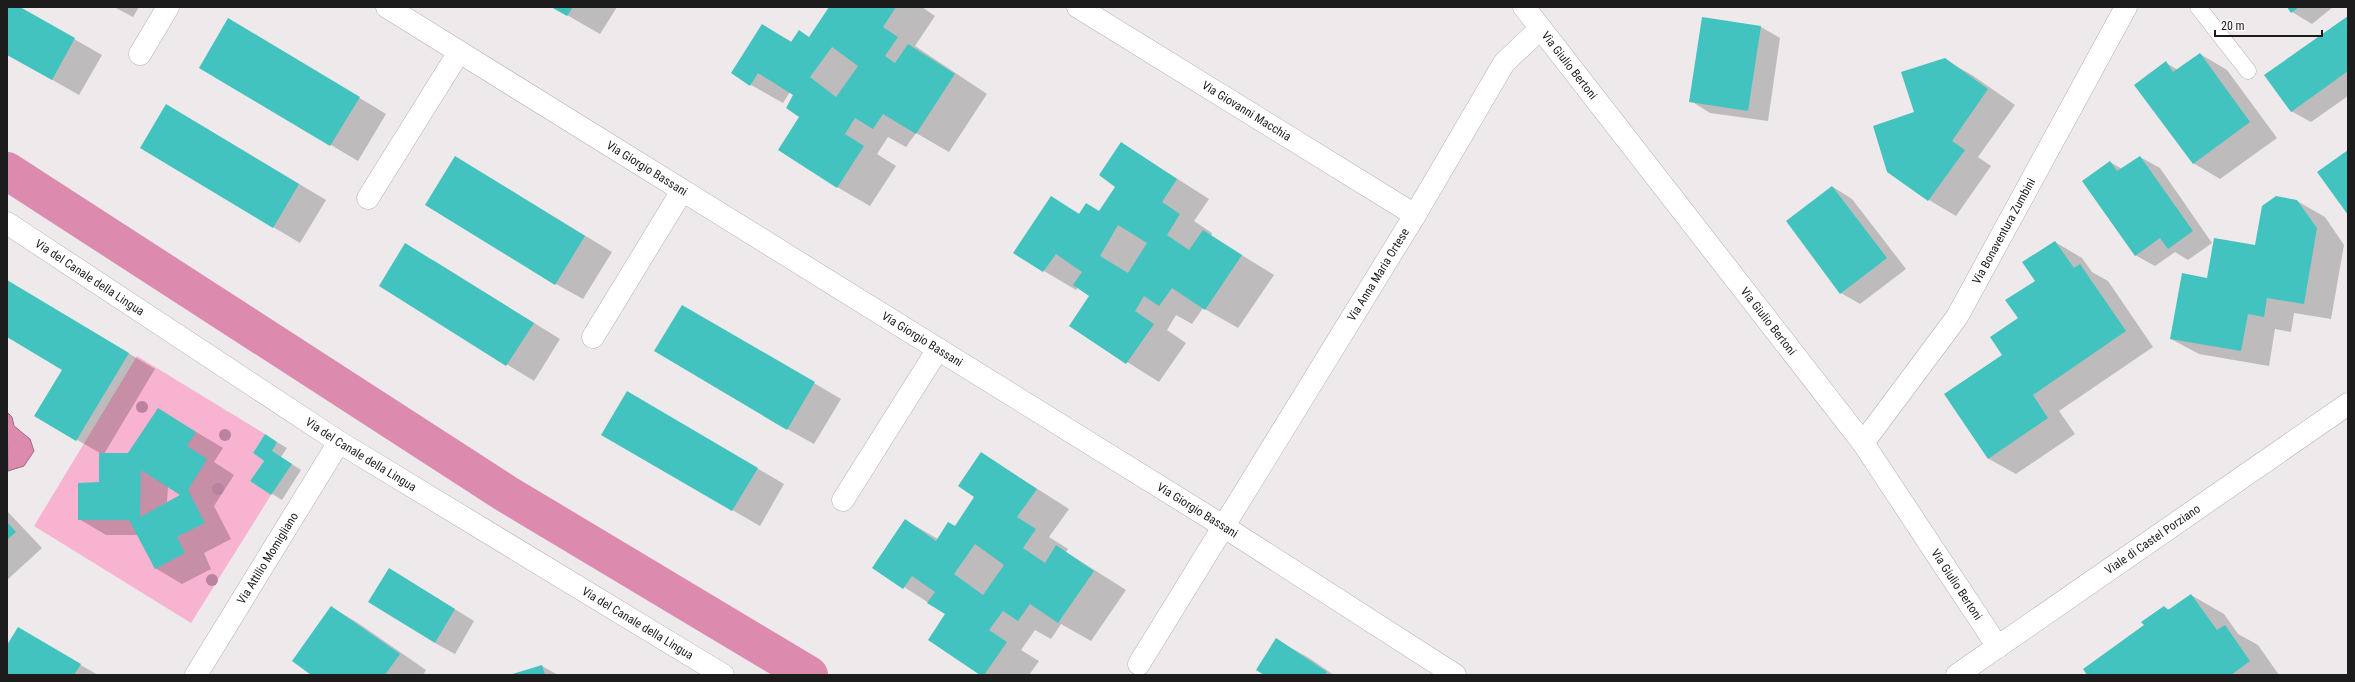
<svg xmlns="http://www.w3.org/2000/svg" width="2355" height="682" font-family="'Roboto Condensed',sans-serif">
<rect width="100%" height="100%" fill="#eeeaec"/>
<path fill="#f8b3d0" d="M137,356L265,434L253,453L264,461L250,481L271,495L191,623L34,526Z"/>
<path fill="#dc8aae" stroke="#a36982" d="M7,412L12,417L14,426L30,439L34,451L24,466L8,471Z"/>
<g fill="#0003" fill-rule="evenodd">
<path d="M7,7H18L102,55L79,95L7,54Z"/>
<path d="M114,7H139L133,17Z"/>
<path d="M553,7H617L600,34Z"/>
<path d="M830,7H922L935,16L915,46L987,94L949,152L916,133L906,147L888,137L877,154L896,166L870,206L837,187L801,116L795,95L790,92L783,103L751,85L762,25L792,42L810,38Z"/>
<path d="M2288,7H2333L2312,24L2292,12Z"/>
<path d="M2348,17V96L2311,122L2291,111Z"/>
<path d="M1761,27L1780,38L1768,121L1710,113L1691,101Z"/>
<path d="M256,35L386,114L358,161L200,67Z"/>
<path d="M2200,54L2227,70L2277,138L2220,179L2193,163L2166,63L2178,70Z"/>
<path d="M1945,60L1972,75L2015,105L1978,157L1991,166L1956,216L1929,200L1915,113Z"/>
<path d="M194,121L326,200L300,243L273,227Z"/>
<path d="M1121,143L1209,199L1194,221L1212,233L1211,236L1274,275L1238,328L1203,308L1192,324L1176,315L1167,330L1186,343L1159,382L1070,326L1091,295L1078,287L1076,290L1014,253L1051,198L1080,214L1100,212L1117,186Z"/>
<path d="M2140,157L2160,168L2212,243L2188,260L2175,252L2155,266L2135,255L2110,162L2122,169Z"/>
<path d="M482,173L612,252L583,299L556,284Z"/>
<path d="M1833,187L1852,199L1906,269L1860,304L1841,293Z"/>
<path d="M2297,201L2325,217L2344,245L2331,319L2294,313L2291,332L2275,329L2269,366L2199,354L2171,339L2208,279L2256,246Z"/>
<path d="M2055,242L2082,258L2092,272L2108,281L2153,347L2059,411L2075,434L2016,474L1989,459L1945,394L2003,355Z"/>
<path d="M433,260L560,339L534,381L380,286Z"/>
<path d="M7,281L155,369L104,454H129L158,409L223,448L214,462L234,475L214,506L231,539L204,553L211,569L182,584L155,568L138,535H106L79,519L100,483V453L35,416L63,369L7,335ZM168,486L182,495L167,503Z"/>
<path d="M710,322L841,399L814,444L787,429Z"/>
<path d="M627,392L784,484L760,526L603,435Z"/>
<path d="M265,435L287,448L281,457L301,470L282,500L252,481L265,460Z"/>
<path d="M981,453L1069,509L1049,537L1068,549L1066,552L1126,590L1091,641L1061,624L1051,639L1035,630L1021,650L1039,661L1029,675H982L946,614L873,567L905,520L938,539L955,527L976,497Z"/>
<path d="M7,511L42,548L7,580Z"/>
<path d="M409,581L474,621L455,654L435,643Z"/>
<path d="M2191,595L2224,614L2238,634L2258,645L2279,675H2089L2164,607L2170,610Z"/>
<path d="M331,607L358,623L426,670L423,675H313Z"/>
<path d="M18,629L98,675H7V647Z"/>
<path d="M1277,640L1309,658L1334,675H1266Z"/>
<path d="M542,666L558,675H511Z"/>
</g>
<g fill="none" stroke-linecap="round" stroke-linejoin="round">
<path stroke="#dc8aae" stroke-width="38" d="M7,171L505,493L809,675"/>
</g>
<g fill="#43c3bf" fill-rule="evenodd">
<path d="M7,7H20L75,38L52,80L7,55Z"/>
<path d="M551,7H573L567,16Z"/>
<path d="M829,7H896L883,27L898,37L885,56L895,63L908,44L955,74L916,134L883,114L873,129L855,118L845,134L864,146L837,188L778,150L799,117L786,108L793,95L758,73L750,86L731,73L762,24L791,42L799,30L809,37ZM832,47L858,66L836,97L810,77Z"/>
<path d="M2287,7H2299L2291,13Z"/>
<path d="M2348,16V71L2291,112L2264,75Z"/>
<path d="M1702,17L1761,26L1748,111L1689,102Z"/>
<path d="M228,18L360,97L330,146L199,68Z"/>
<path d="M2200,53L2250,122L2193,164L2134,85L2166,61L2173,72Z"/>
<path d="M1945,58L1988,89L1952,141L1965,150L1928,201L1887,172L1873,126L1914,112L1901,72Z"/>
<path d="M166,104L299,184L273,228L140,148Z"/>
<path d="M1121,142L1177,179L1162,202L1180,214L1167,235L1189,250L1203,230L1242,255L1205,310L1172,288L1159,306L1144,296L1135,311L1154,324L1126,364L1069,326L1089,296L1073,285L1082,272L1056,254L1043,272L1013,253L1051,196L1079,214L1086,203L1099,211L1115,187L1099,175ZM1118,225L1147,243L1128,273L1100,256Z"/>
<path d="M2348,150V215L2317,172Z"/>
<path d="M455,156L585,236L555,285L425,205Z"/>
<path d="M2140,156L2193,231L2168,249L2160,238L2135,256L2082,181L2110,161L2117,171Z"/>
<path d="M1832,186L1887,258L1840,294L1786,221Z"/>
<path d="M2276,196L2297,200L2317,228L2304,304L2267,298L2264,317L2248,314L2241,351L2170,339L2182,273L2207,278L2214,238L2255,245L2262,206Z"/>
<path d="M2055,241L2074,268L2080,264L2126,331L2033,395L2048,418L1988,459L1944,394L2002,355L1990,337L2018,318L2005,300L2035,281L2022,262Z"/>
<path d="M405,243L534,323L506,366L379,286Z"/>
<path d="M7,280L129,353L76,441L34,416L62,370L7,337Z"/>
<path d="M682,305L815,382L787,430L654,351Z"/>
<path d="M627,391L758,468L732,511L601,435Z"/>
<path d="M158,408L196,432L187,446L207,459L188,490L205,523L177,537L185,553L155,569L129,520H78V483L99,482V453H128ZM141,470L180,495L140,517Z"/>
<path d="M265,434L277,442L272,451L292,464L271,495L250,481L264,461L253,453Z"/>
<path d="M981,452L1037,489L1017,517L1036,529L1023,548L1045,563L1056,545L1094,571L1058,623L1030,604L1018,621L1003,611L989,630L1007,642L984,675H980L928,640L945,614L927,603L935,592L912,576L903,589L872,568L905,519L936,541L948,522L955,526L974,497L958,486ZM975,544L1004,565L983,595L954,574Z"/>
<path d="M7,522L16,532L7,540Z"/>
<path d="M389,568L455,609L435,643L368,602Z"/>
<path d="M2191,594L2217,630L2225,625L2250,661L2231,675H2087L2083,669L2144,625L2141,622L2164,606L2168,610Z"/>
<path d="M331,606L400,654L385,675H311L292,661Z"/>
<path d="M18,627L81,664L74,675H7V645Z"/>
<path d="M1276,638L1327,672L1325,675H1264L1256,670Z"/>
<path d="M542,665L545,675H509Z"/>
</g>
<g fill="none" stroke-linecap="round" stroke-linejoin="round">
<g stroke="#b3afb1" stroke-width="17">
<path id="lane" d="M2198,7L2248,71"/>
</g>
<g stroke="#b3afb1" stroke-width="23">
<g id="street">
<path id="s1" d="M387,7L1223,526L1455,675"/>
<path id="s2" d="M1078,7L1415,215"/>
<path d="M140,54L168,7"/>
<path d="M368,198L459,52"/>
<path d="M593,337L682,191"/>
<path id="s3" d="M1863,443L1957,317L2126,7"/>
<path d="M843,500L938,349"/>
<path id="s4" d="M1139,664L1415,215L1504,63L1540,29"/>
<path id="s5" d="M196,675L339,442"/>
</g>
</g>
<g stroke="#b3afb1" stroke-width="23">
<g id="secondary">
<path id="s6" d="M1524,7L1863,443L1998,647"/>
<path id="s7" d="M7,223L339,442L723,675"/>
<path id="s8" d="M1957,675L2348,404"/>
</g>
</g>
<use href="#lane" stroke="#fff" stroke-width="16"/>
<use href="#street" stroke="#fff" stroke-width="22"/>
<use href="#secondary" stroke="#fff" stroke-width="22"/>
</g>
<g fill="#b9829e">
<circle cx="142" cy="407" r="6"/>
<circle cx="225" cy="435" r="6"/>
<circle cx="218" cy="489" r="6"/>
<circle cx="212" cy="580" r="6"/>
</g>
<g text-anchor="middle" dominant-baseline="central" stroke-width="3" stroke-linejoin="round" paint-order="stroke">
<g font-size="12" fill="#1d1c1c" stroke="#fcf8f9">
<text stroke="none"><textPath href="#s6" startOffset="74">Via Giulio Bertoni</textPath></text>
<text stroke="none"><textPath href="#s2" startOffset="198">Via Giovanni Macchia</textPath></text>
<text stroke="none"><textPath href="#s1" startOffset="306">Via Giorgio Bassani</textPath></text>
<text stroke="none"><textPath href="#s3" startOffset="255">Via Bonaventura Zumbini</textPath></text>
<text stroke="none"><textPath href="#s4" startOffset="457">Via Anna Maria Ortese</textPath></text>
<text stroke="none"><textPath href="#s7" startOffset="99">Via del Canale della Lingua</textPath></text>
<text stroke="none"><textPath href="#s6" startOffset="398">Via Giulio Bertoni</textPath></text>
<text stroke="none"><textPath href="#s1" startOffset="630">Via Giorgio Bassani</textPath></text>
<text stroke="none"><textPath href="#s7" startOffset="423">Via del Canale della Lingua</textPath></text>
<text stroke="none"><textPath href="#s1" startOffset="954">Via Giorgio Bassani</textPath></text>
<text stroke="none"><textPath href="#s8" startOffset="238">Viale di Castel Porziano</textPath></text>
<text stroke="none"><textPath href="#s5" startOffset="137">Via Attilio Momigliano</textPath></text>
<text stroke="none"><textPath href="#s6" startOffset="722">Via Giulio Bertoni</textPath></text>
<text stroke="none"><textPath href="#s7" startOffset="747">Via del Canale della Lingua</textPath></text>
</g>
</g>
<rect width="2355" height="682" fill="none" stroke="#1d1c1c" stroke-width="16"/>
<path d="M2215 30v6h107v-6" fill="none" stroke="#1d1c1c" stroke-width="2"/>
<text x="2221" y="30" font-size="12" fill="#1d1c1c" stroke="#fcf8f9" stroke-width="3" paint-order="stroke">20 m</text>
</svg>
